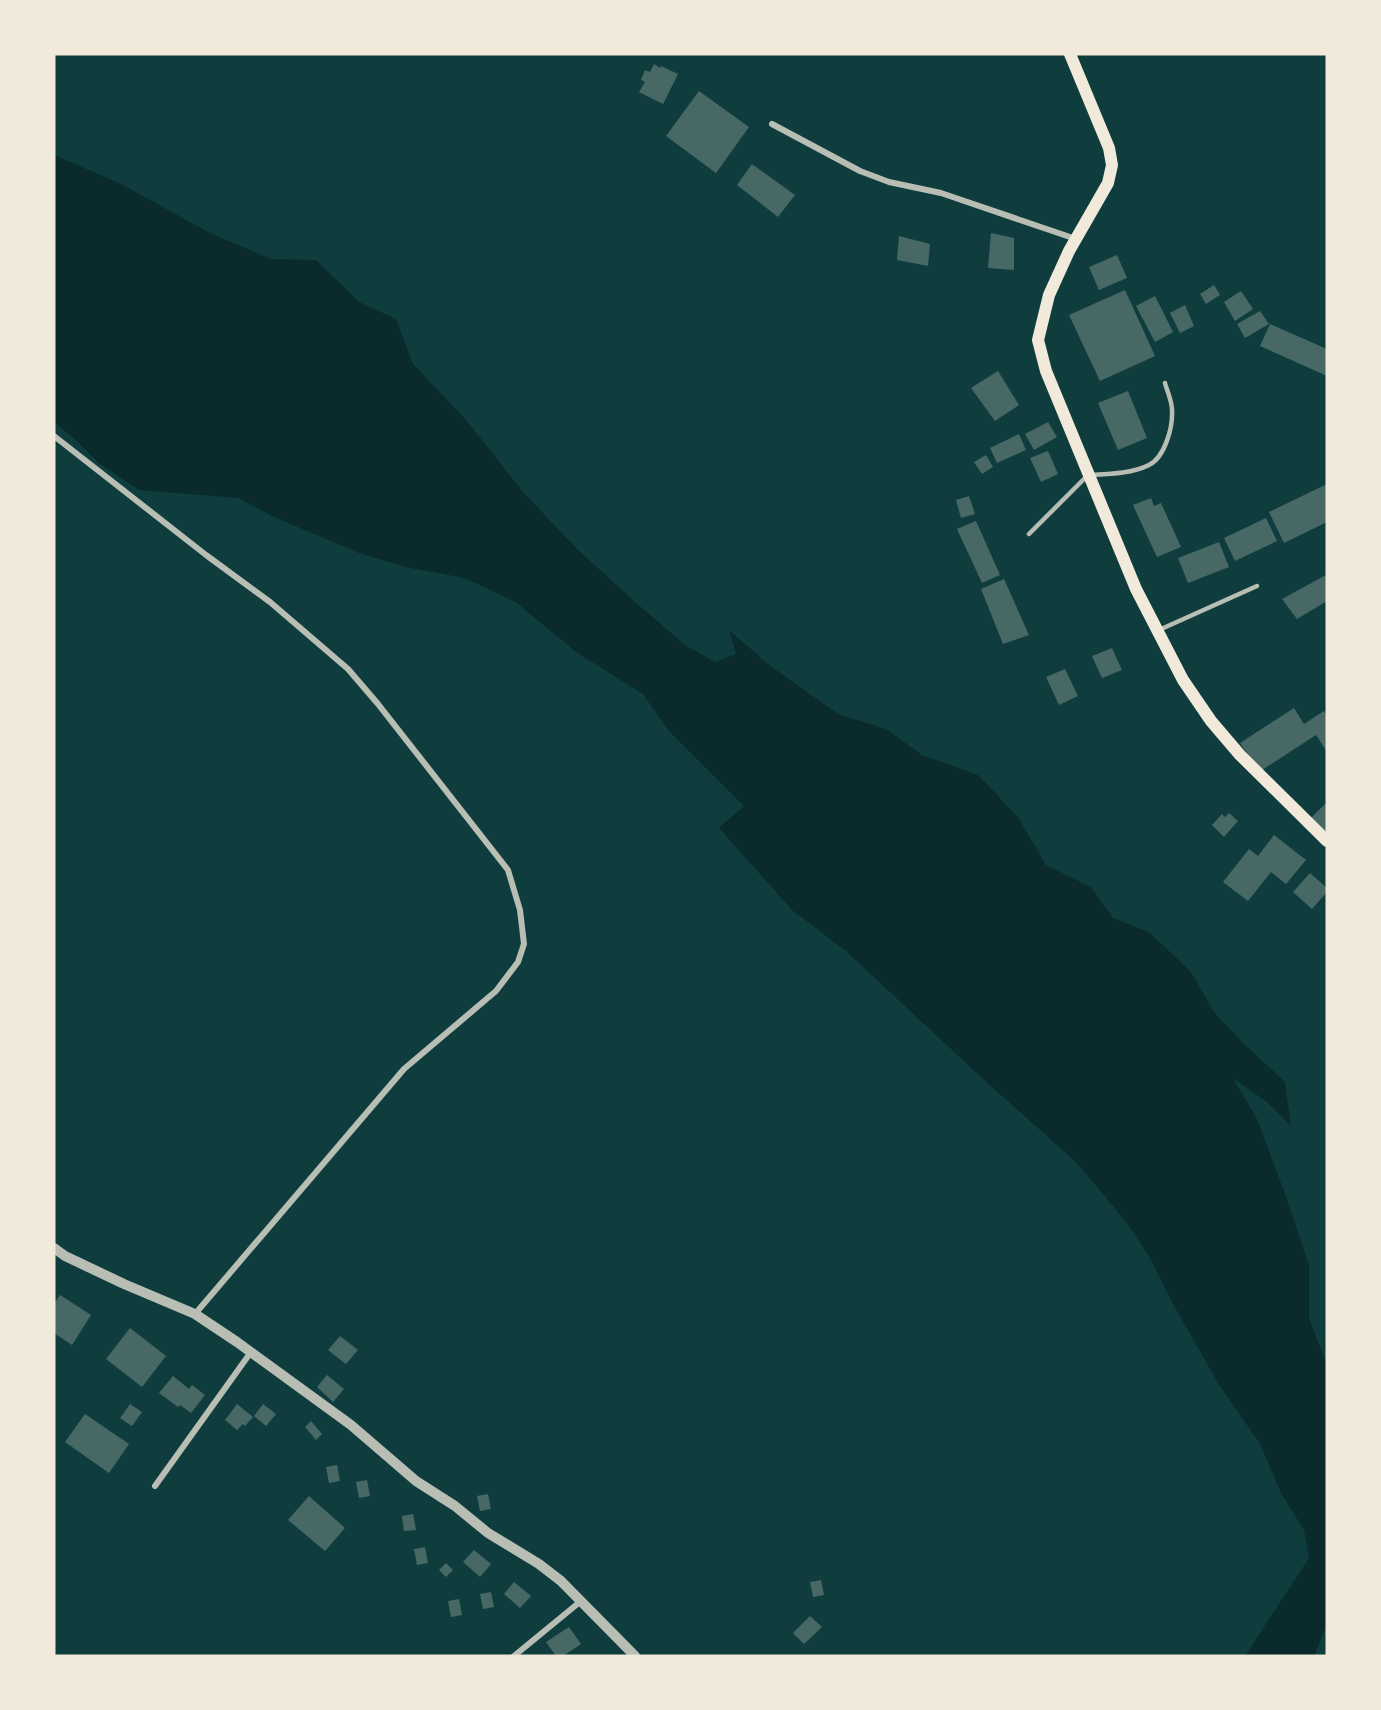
<svg xmlns="http://www.w3.org/2000/svg" width="1381" height="1710" font-family="'DejaVu Sans',sans-serif">
<rect width="100%" height="100%" fill="#0f3d3e"/>
<path fill="#0a2a2b" d="M54,155L121,184L210,233L271,259L316,260L359,302L396,319L413,364L467,421L523,492L578,550L634,601L685,645L715,662L736,654L729,630L769,665L838,714L886,729L922,755L978,775L1018,817L1046,865L1091,887L1113,918L1149,932L1191,972L1214,1012L1244,1044L1285,1082L1291,1126L1267,1102L1233,1078L1257,1119L1284,1191L1309,1265V1318L1327,1366V1624L1314,1656H1245L1309,1558L1304,1530L1281,1493L1260,1444L1218,1383L1172,1302L1150,1258L1129,1226L1104,1195L1077,1163L982,1078L846,951L792,910L719,828L744,806L668,730L643,694L576,652L517,603L465,578L405,567L359,553L274,517L238,498L139,490L99,463L78,442L54,422Z"/>
<g fill="#486865">
<path d="M654,64L660,68L661,66L678,74L663,104L639,92L645,82L641,80L645,70L650,72Z"/>
<path d="M699,91L749,127L716,173L666,136Z"/>
<path d="M752,164L795,195L778,217L737,185Z"/>
<path d="M991,233L1014,238V270L988,268Z"/>
<path d="M899,236L930,244L928,266L897,260Z"/>
<path d="M1117,255L1127,278L1099,290L1089,267Z"/>
<path d="M1214,285L1220,295L1206,304L1200,294Z"/>
<path d="M1125,290L1155,356L1100,381L1069,315Z"/>
<path d="M1241,291L1253,309L1235,321L1224,302Z"/>
<path d="M1155,296L1173,332L1155,342L1136,306Z"/>
<path d="M1185,305L1194,326L1180,333L1170,313Z"/>
<path d="M1260,311L1269,324L1245,338L1237,324Z"/>
<path d="M1270,324L1327,349V376L1260,346Z"/>
<path d="M998,371L1019,405L995,421L971,388Z"/>
<path d="M1128,391L1147,438L1118,450L1098,403Z"/>
<path d="M1048,422L1057,437L1034,450L1025,434Z"/>
<path d="M1019,434L1026,450L997,463L990,448Z"/>
<path d="M1048,451L1058,474L1041,482L1030,458Z"/>
<path d="M986,455L993,467L982,474L974,462Z"/>
<path d="M1327,484V522L1284,543L1269,512Z"/>
<path d="M969,496L975,514L961,518L956,500Z"/>
<path d="M1151,498L1154,506L1161,503L1181,547L1157,557L1133,505Z"/>
<path d="M1266,518L1277,541L1235,561L1224,538Z"/>
<path d="M976,521L1000,575L982,583L957,529Z"/>
<path d="M1219,542L1229,567L1188,583L1178,558Z"/>
<path d="M1326,575L1327,601L1297,619L1282,599Z"/>
<path d="M1004,579L1029,635L1003,644L981,589Z"/>
<path d="M1112,648L1122,670L1102,678L1092,656Z"/>
<path d="M1065,669L1078,696L1059,705L1046,677Z"/>
<path d="M1294,708L1304,724L1324,711L1327,716V752L1316,735L1259,772L1240,743Z"/>
<path d="M1325,804L1327,806V836L1310,819Z"/>
<path d="M1229,813L1238,821L1224,837L1212,825L1222,814L1225,817Z"/>
<path d="M1274,835L1306,860L1286,884L1271,872L1248,901L1223,882L1249,849L1258,856Z"/>
<path d="M1310,873L1327,888V892L1312,909L1293,892Z"/>
<path d="M60,1295L91,1315L72,1345L54,1333V1304Z"/>
<path d="M130,1328L166,1356L142,1387L106,1359Z"/>
<path d="M340,1336L358,1350L346,1364L328,1350Z"/>
<path d="M327,1375L344,1389L333,1402L317,1387Z"/>
<path d="M173,1376L189,1389L192,1385L205,1395L191,1413L180,1405L178,1407L159,1393Z"/>
<path d="M130,1404L142,1412L132,1426L120,1418Z"/>
<path d="M237,1404L253,1417L245,1426L243,1424L237,1430L225,1420Z"/>
<path d="M263,1404L276,1414L266,1426L254,1416Z"/>
<path d="M85,1414L129,1444L109,1473L65,1442Z"/>
<path d="M311,1421L322,1434L316,1440L305,1427Z"/>
<path d="M337,1465L340,1481L329,1483L326,1467Z"/>
<path d="M367,1480L370,1496L359,1498L356,1482Z"/>
<path d="M488,1494L491,1509L480,1511L477,1496Z"/>
<path d="M309,1496L345,1528L325,1551L288,1520Z"/>
<path d="M413,1514L416,1530L404,1531L402,1516Z"/>
<path d="M425,1547L428,1563L417,1565L414,1549Z"/>
<path d="M474,1550L491,1564L480,1577L463,1562Z"/>
<path d="M446,1563L453,1570L446,1577L439,1570Z"/>
<path d="M821,1580L824,1595L813,1597L810,1582Z"/>
<path d="M514,1582L531,1596L520,1608L504,1594Z"/>
<path d="M491,1592L494,1607L483,1609L480,1594Z"/>
<path d="M459,1599L462,1615L451,1617L448,1601Z"/>
<path d="M810,1616L822,1627L804,1644L793,1633Z"/>
<path d="M569,1627L581,1644L563,1656H556L546,1642Z"/>
</g>
<g fill="none" stroke-linecap="round" stroke-linejoin="round">
<g stroke="#b8beb3" stroke-width="4.5">
<path d="M1029,534L1088,475C1108,474 1131,474 1149,465C1165,457 1173,427 1172,410C1172,401 1167,391 1165,383"/>
<path d="M1159,630L1257,586"/>
</g>
<g stroke="#b8beb3" stroke-width="6">
<path d="M772,124L860,171L889,182L941,193L1076,239"/>
<path d="M54,436L206,555L270,602L348,669L378,704L508,870L520,910L524,944L518,962L496,991L404,1069L195,1314"/>
<path d="M155,1486L251,1352"/>
<path d="M514,1656L581,1601"/>
</g>
<path stroke="#b8beb3" stroke-width="10" d="M54,1248L65,1256L124,1284L195,1314L237,1342L351,1425L416,1481L455,1506L488,1533L539,1564L561,1581L635,1656"/>
<path stroke="#f1e9da" stroke-width="12" d="M1070,54L1109,148L1112,165L1108,183L1069,251L1049,295L1038,340L1046,371L1136,589L1183,680L1211,721L1240,755L1327,841"/>
</g>
<rect width="1381" height="1710" fill="none" stroke="#f1e9da" stroke-width="111"/>
</svg>
